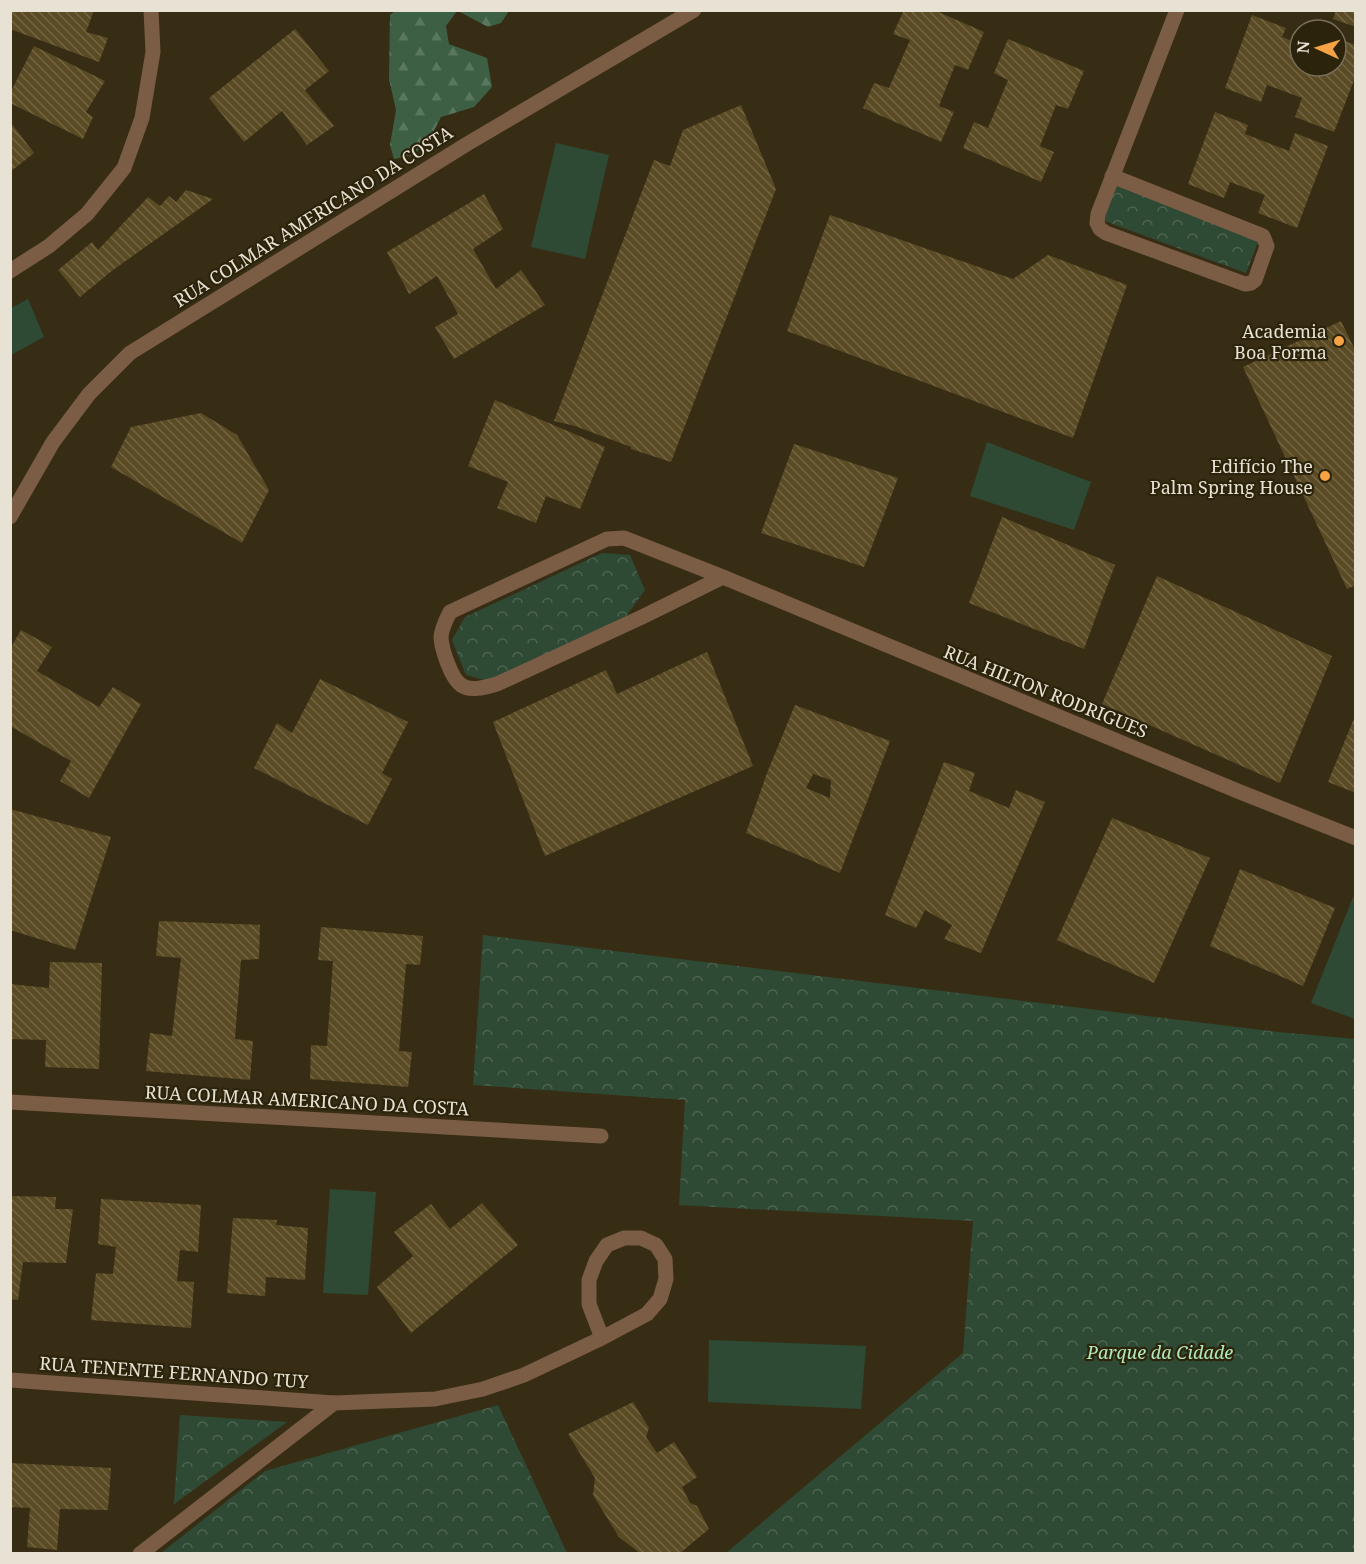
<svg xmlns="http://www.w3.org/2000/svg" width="1366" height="1564" font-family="'Noto Serif',serif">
<defs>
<pattern id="forest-firs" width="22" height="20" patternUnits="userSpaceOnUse" patternTransform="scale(1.5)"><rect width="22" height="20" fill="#3d5f44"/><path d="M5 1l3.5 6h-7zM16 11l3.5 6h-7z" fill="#59765e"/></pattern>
<pattern id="park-crowns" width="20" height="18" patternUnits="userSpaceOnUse" patternTransform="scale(1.5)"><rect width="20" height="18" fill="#2e4a34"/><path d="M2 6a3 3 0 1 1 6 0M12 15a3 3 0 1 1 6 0" fill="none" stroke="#4c6450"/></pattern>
<pattern id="building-back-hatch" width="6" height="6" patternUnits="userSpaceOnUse" patternTransform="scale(1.5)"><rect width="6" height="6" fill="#5a4b25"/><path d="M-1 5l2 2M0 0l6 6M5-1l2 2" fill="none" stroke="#726544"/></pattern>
</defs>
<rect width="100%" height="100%" fill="#372d15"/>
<g fill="url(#forest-firs)">
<path d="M395,11H457L446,26L449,44L487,58L492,87L474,107L441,117L430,138L414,155L394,159L390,145L396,110L389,79L390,15Z"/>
<path d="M458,11H509L501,23L488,27Z"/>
</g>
<g fill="url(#park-crowns)">
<path d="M1116,179L1261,234L1246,273L1099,219Z"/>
<path d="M602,553L630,555L645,590L625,618L488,681L466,675L452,640L465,617Z"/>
<path d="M483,935L1278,1032L1355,1039V1553H726L963,1353L973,1221L679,1205L685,1100L473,1085Z"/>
<path d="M498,1405L567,1553H161L265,1471Z"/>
<path d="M180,1415L287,1422L174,1504Z"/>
</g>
<g fill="#2e4a34">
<path d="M556,143L609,155L585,259L531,247Z"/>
<path d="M28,299L44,337L11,355V308Z"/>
<path d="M987,442L1091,482L1074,530L970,496Z"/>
<path d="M1355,892L1356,1019H1355L1311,1003Z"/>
<path d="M330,1189L376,1192L368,1295L323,1293Z"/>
<path d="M709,1340L866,1346L861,1409L708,1402Z"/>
</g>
<g fill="url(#building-back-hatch)" fill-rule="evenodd">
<path d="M11,10H94L86,32L108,38L99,62L10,29Z"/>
<path d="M904,10H934L984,32L968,70L955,65L939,106L954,112L941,142L863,108L874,83L889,88L910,40L893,34Z"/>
<path d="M1336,10H1356V27L1333,19Z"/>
<path d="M1252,15L1286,28L1282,37L1300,44V66H1336V38L1356,45V75L1334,132L1295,117L1302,98L1267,85L1261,102L1225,88Z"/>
<path d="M295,29L329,71L305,90L334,126L307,145L282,111L244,142L209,98Z"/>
<path d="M1008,39L1084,71L1068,109L1056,105L1040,146L1054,152L1041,182L963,148L974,122L988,128L1008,80L994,73Z"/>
<path d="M34,46L105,81L86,112L93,117L83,139L10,103V93Z"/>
<path d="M741,105L776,189L671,462L631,449V447L575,426L554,421L654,160L670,166L683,130Z"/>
<path d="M1215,112L1248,125L1245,134L1289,151L1295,133L1328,146L1297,228L1258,213L1265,195L1230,182L1224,198L1188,184Z"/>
<path d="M12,124L34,153L10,172V125Z"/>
<path d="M186,190L213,199L113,270L80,297L58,270L92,242L98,250L148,197L160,206L169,196L176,202Z"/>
<path d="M484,194L503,229L473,249L496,289L521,270L545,305L454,359L435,327L458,314L437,276L409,294L387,252Z"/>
<path d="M830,215L1013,279L1048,255L1127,285L1073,438L787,331Z"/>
<path d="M1341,321L1356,352V585L1347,589L1243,367Z"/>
<path d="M495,400L605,447L580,509L546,496L536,523L497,508L508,482L468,466Z"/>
<path d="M201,413L237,435L269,490L242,543L111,467L131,427Z"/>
<path d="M794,444L898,478L864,567L761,533Z"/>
<path d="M1002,517L1115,565L1084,649L969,603Z"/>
<path d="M1157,576L1332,656L1280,783L1102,704Z"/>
<path d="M21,630L52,647L37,671L99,707L113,687L141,704L89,798L60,781L71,761L10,726V649Z"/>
<path d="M707,652L753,766L545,856L493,722L606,670L617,694Z"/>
<path d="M320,679L408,722L382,773L392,779L368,825L254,768L277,723L292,733Z"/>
<path d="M795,705L890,741L840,873L746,833L767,773ZM813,774L831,780L830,798L806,788Z"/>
<path d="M1355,716H1356V793L1328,782Z"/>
<path d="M944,762L975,773L969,791L1009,808L1016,790L1045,802L981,953L944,939L952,925L925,910L916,928L885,915Z"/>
<path d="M10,809L111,837L75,950L10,930Z"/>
<path d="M1112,818L1210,858L1154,983L1057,940Z"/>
<path d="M1240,869L1335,908L1303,986L1210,946Z"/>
<path d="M159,921L260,925L259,959L241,960L235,1039L253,1041L250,1080L146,1071L150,1033L172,1036L181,958L156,956Z"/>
<path d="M321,927L423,936L420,965L406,964L399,1051L412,1052L408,1087L310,1079L311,1045L327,1046L333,961L318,960Z"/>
<path d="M50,962L102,963L99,1069L45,1067L46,1040L10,1039V984L49,988Z"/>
<path d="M10,1196L56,1197L55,1209H73L66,1263L23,1262L18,1300L10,1299Z"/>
<path d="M101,1199L201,1205L198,1252L180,1250L177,1281L194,1282L191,1328L91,1320L96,1273L113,1274L116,1247L98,1244Z"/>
<path d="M482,1203L518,1245L411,1333L377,1287L413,1256L394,1232L431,1204L450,1229Z"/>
<path d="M233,1218L277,1220L276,1225L308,1228L305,1280L266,1277L265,1296L227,1293Z"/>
<path d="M633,1402L649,1428L646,1437L657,1453L674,1442L697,1477L682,1487L690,1503L697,1506L709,1529L679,1554H641L619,1537L593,1495L595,1478L568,1434Z"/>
<path d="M10,1463L111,1468L108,1510L60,1509L57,1550L27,1547L30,1508L10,1507Z"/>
</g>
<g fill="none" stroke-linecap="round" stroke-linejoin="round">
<g stroke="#7b5c45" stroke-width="15">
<path d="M1112,176L1263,236L1267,246L1255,280L1251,283L1245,284L1106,233L1100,229L1097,223L1098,214L1177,10"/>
<path d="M10,271L49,246L87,214L124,168L142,118L153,52L151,10"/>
<path d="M10,517L53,442L89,394L130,353L467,144L694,10"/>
<path d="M723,577L642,617L497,684C486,687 471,692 461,685C451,678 442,650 441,638C441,629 446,620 450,612L607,539L624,538L723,577L1240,792L1356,838"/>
<path d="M10,1102L601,1136"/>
<path d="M10,1380L334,1403"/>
<path d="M140,1554L334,1403L435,1399L483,1389L524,1375L602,1338L647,1314L660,1299L666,1279L665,1259L656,1245L641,1238H624L607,1245L596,1261L589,1280V1304L602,1338"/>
</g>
</g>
<g fill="#f5a345" stroke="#2c230b" stroke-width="2">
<circle cx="1339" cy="341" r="6"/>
<circle cx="1325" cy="476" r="6"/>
</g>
<g text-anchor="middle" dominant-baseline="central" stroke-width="4.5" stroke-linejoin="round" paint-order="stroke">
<g font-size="18" fill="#e8e2d4" stroke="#2c230b">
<text transform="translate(313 216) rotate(-32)">RUA COLMAR AMERICANO DA COSTA</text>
<text transform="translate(1046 691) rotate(22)">RUA HILTON RODRIGUES</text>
<text transform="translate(307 1100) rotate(3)">RUA COLMAR AMERICANO DA COSTA</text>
<text transform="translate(174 1372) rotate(4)">RUA TENENTE FERNANDO TUY</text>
</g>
<g font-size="18" fill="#e8e2d4" stroke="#2c230b" text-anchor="end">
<text x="1327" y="331">Academia<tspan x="1327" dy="21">Boa Forma</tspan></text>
<text x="1313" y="466">Edifício The<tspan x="1313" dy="21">Palm Spring House</tspan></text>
</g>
<g font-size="18" font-style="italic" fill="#b0eabb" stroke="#2c230b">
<text x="1160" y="1352">Parque da Cidade</text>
</g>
</g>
<rect width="1366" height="1564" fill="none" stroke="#e8e2d4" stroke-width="24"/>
<g transform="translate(1318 48) rotate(274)"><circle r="28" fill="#2c230b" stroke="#776f5b" stroke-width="1.5"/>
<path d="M0-4.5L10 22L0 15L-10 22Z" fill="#f5a345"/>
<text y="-9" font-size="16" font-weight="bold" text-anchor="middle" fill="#e8e2d4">N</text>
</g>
</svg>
